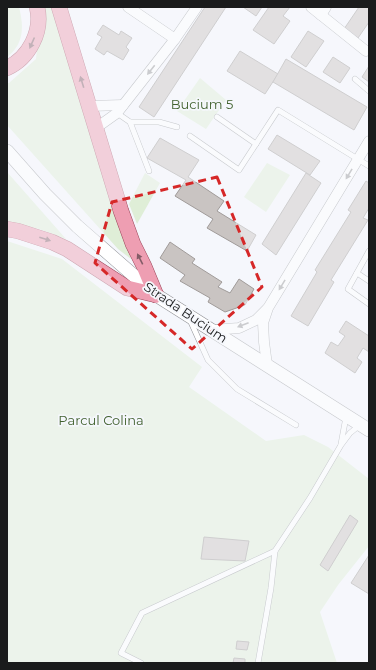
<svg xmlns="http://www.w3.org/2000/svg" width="376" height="670" font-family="Montserrat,sans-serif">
<rect width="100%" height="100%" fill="#f5f7fc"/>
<g fill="#dfeed7">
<path d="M7,7H19C24,27 24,44 7,57Z"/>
<path d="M35,7H53L131,259L118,249L7,125V83H9L36,59L40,19Z"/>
<path d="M200,78L226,100L206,129L177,111Z"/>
<path d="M267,163L290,175L266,212L244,197Z"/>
<path d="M7,172L66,239L39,229L7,222Z"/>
<path d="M145,173L160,183L137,224L129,204Z"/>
<path d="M7,241L62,259L202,367L189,387L266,441L304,435L328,447L369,479V546L338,585L320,612L337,663H7Z"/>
</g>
<g fill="#c9c4c2" stroke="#a09b99">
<path d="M205,7H226L154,117L139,107Z"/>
<path d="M243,7H262L256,16Z"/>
<path d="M269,7H290L283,16L290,21L274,44L253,30Z"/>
<path d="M359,7H369V22L358,38L344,29Z"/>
<path d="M103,25L119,35L121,31L132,38L126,47L129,50L123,60L107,51L104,55L95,49L102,37L97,34Z"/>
<path d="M308,31L324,41L306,67L291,57Z"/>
<path d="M240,51L278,74L265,94L227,71Z"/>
<path d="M333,57L350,68L340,83L323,72Z"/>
<path d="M286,59L367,107L354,130L273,82Z"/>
<path d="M369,66V82L362,77Z"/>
<path d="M277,135L320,161L310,175L268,149Z"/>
<path d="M160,138L199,160L188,177L224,201L217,211L256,235L247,251L207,228L213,219L175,196L186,180L147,158Z"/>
<path d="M306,173L321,183L276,255L262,244Z"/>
<path d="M366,181L369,183V208L363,218L368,220L331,280L334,282L308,326L291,316L317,272L315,270L351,212L348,210Z"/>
<path d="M170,242L195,259L192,263L222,282L218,287L230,293L239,279L254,289L245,305L225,312L208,302L210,298L180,281L185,275L160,258Z"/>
<path d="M346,321L369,336V352L363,348L357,358L362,362L355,373L325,353L331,342L338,346L345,336L339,332Z"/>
<path d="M350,515L358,521L328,571L320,565Z"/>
<path d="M204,537L249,541L245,561L201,559Z"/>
<path d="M369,555V594L351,583Z"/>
<path d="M237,641L249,642L247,650L236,649Z"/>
<path d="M234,658L245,659V663H233Z"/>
</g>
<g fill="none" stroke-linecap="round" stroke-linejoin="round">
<g stroke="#919297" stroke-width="6">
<g id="lane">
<path d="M355,79L369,91"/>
<path d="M117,113L130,122L149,171"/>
<path d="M217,117L256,144"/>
<path d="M130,122H159L177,127"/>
<path d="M190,136L239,170L278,110L369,166"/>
<path d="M369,251L348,289L369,304"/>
<path d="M357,273L369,281"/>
<path d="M190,320L208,360L237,389L296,425"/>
<path d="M341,444L346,417"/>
<path d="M141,663L121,653L142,613L275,551"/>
<path d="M258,663L271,588L275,551L310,498L341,445L350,433L360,425"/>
</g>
</g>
<g stroke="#919297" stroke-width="11">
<g id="street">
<path d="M128,7L175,39"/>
<path d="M311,7L321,15L326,7"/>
<path d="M321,15L366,51"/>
<path d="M89,106L123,105"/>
<path d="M96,128L117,113L175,39L197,7"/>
<path d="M212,330L239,328L256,320L267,309"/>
<path d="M267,365L264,342L263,323L268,308L369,141"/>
</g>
</g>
<g stroke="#919297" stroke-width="14">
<path id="secondary" d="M7,151L45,194L77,226L156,295L369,430"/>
</g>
<g stroke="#9d475c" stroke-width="16">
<g id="primary">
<path d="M59,7L121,211L133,244L144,266L156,295"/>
<path d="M7,68C29,58 43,31 37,7"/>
<path d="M7,229L18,231L52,242L67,249L127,288L156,295"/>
</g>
</g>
<use href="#lane" stroke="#fff" stroke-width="5"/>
<use href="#street" stroke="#fff" stroke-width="10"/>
<use href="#secondary" stroke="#fff" stroke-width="13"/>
<use href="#primary" stroke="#ee9eb2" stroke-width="15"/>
</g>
<defs><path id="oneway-solid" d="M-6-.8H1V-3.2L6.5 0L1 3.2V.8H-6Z"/></defs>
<g fill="#845c67">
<use href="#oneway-solid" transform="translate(32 43) rotate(114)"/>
<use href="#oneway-solid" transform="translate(82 82) rotate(-107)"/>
<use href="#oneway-solid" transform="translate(45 239) rotate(18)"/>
<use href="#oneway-solid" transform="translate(140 259) rotate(-117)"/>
</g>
<g fill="#989899">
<use href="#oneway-solid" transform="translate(151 70) rotate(128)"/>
<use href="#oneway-solid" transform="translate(349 174) rotate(121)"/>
<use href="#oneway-solid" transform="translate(282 285) rotate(121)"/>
<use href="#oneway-solid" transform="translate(243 325) rotate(159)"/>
</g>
<path d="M0 0H376V670H0ZM217,177L262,287L192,349L95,263L112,202Z" fill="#f5f7fc" fill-opacity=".55" fill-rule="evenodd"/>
<path fill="none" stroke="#d62828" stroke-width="3" stroke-dasharray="8 5" stroke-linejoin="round" d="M217,177L262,287L192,349L95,263L112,202Z"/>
<g text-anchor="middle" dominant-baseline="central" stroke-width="3.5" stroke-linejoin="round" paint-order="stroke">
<g font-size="13" fill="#41612e" stroke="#f5f7fc">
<text x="202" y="104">Bucium 5</text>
<text x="101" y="420">Parcul Colina</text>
</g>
<g font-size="13" fill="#1a1b1c" stroke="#f5f7fc">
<text transform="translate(186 312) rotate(34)">Strada Bucium</text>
</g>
</g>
<rect width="376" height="670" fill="none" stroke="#1a1b1c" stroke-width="16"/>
</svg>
